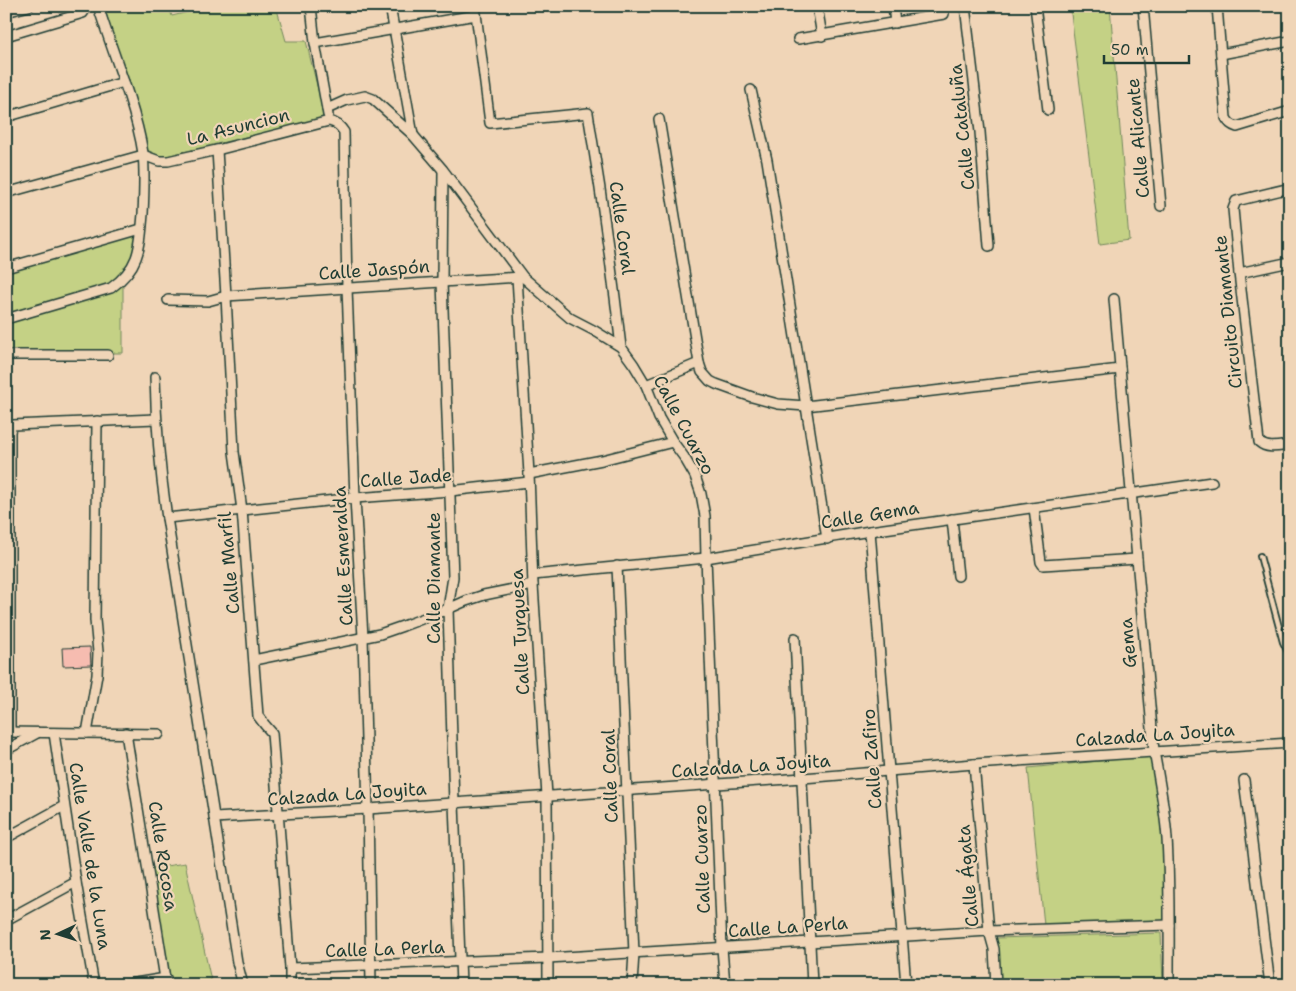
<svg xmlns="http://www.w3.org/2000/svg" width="1296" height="991" font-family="'Shantell Sans',sans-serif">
<rect width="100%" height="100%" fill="#f0d5b7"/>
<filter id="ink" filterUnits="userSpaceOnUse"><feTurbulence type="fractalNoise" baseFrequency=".02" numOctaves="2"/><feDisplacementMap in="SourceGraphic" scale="10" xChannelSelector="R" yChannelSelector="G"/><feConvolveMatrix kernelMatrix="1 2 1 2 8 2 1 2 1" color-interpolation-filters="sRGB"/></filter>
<g filter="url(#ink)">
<g fill="#c4d185" stroke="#72875c">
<path d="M104,6H168L172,16L212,6H276L286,41H306L325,118L162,157L147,150Z"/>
<path d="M1070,6H1110L1129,240L1100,244Z"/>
<path d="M137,234L134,253L125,272L109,285L6,316V272Z"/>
<path d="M123,286V353H6V320Z"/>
<path d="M1151,756L1164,839L1165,921L1044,925L1028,768Z"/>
<path d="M185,863L212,985H168L153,868Z"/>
<path d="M1161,933L1163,985H999L996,938Z"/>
</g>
<path fill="#f6bcb0" stroke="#1f3d34" d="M90,647L91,665L63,666L62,648Z"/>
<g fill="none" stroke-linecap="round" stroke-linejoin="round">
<g stroke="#1f3d34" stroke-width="8">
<path id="service" d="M1260,556L1283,642L1290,656"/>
</g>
<g stroke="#1f3d34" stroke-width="12">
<g id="minor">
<path d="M311,6L315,43L328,115"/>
<path d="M390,6L413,135"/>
<path d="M475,6L490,123L588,113C601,191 612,269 621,347"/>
<path d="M817,6L822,36"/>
<path d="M893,6L895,23"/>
<path d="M965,6L980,132L989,246"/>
<path d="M1035,6L1048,110"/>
<path d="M1143,6L1161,206"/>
<path d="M1217,6L1226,118C1229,123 1231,125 1237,127L1290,111"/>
<path d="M6,12L29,6"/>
<path d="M6,36L83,13L87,6"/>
<path d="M798,39L944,14"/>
<path d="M315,43L476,15"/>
<path d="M1221,54L1290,41"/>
<path d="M751,90L767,160L827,539"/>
<path d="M327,109L347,100L365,96L373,99L413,135L443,170L523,277L570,318L595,331L621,347L634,365L646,385L659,418L673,442L684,457L695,476L701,494L705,516L706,558L722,948L725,985"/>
<path d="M6,117L124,82"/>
<path d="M659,119L699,363L702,372L710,381L716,384L752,397L778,404L806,406L1120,369"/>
<path d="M217,150L226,296L234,452L242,510L258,716L265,725L272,733L290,968V985"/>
<path d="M143,155L159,161H168L217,150L329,121C337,123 340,126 344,132L347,288L355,498L363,637L368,809L371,985"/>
<path d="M443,171L442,282L453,577L448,609L454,803L461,985"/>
<path d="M1290,188L1236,201L1233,209L1239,273L1259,442C1268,450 1280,446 1290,445"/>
<path d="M6,193L143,155"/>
<path d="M6,268L141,229"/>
<path d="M1239,273L1290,262"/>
<path d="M517,277L529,474L533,585L547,796L548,985"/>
<path d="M1114,299L1154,751C1159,780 1165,809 1167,839C1170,887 1169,936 1169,985"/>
<path d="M168,300L208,301L226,296L521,277"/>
<path d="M6,319L111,288C140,267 140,248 143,214C144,194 145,173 143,153C140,134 135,116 129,97C119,67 108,37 98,6"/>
<path d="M6,355H108"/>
<path d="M155,377C156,425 160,471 167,518L237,962L243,985"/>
<path d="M646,385L699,363"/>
<path d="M529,474L602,460L673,442"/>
<path d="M1034,508L1041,562L1043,565L1137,559"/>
<path d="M167,518L355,498L450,491L529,482"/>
<path d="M952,519L958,576"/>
<path d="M870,531L906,985"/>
<path d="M617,566L634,953L632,985"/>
<path d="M533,575L706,558L870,531L1212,482"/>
<path d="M795,638L812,985"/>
<path d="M254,660L380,634L403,626L448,609L466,601L484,595L533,585"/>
<path d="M6,732L159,734"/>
<path d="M10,732V432L11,427L13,425L156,419"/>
<path d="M54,733L76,882L94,985"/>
<path d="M87,733L97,675L98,652L95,620L97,421"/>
<path d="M126,733L166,985"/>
<path d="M6,750L37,733"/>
<path d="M974,764L989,931L994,949L996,985"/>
<path d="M1244,780L1270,985"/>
<path d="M214,818L368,809L803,778L974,764L1290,743"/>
<path d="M6,838L64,806"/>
<path d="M6,920L76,882"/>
<path d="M290,968L548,958L989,931L1169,925"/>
<path d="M123,985L166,978"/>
</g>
</g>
<use href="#service" stroke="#f0d5b7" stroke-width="4.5"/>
<use href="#minor" stroke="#f0d5b7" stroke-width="9"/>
</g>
</g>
<g text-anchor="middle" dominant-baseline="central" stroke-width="4.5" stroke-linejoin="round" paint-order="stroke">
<g font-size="18" fill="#1f3d34" stroke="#f0d5b7">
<text transform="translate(238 127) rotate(-14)">La Asuncion</text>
<text transform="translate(962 127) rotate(-96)">Calle Cataluña</text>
<text transform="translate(1138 138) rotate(-95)">Calle Alicante</text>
<text transform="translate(622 228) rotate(82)">Calle Coral</text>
<text transform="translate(374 270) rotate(-4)">Calle Jaspón</text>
<text transform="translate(1228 312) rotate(-96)">Circuito Diamante</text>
<text transform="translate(684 425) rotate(62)">Calle Cuarzo</text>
<text transform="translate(406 478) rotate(-4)">Calle Jade</text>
<text transform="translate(870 515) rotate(-9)">Calle Gema</text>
<text transform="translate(343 556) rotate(-93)">Calle Esmeralda</text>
<text transform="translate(229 563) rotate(-95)">Calle Marfil</text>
<text transform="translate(434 578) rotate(-90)">Calle Diamante</text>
<text transform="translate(520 632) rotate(-93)">Calle Turquesa</text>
<text transform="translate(1128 643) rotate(-95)">Gema</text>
<text transform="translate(1155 735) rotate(-4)">Calzada La Joyita</text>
<text transform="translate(872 759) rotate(-94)">Calle Zafiro</text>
<text transform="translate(751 766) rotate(-4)">Calzada La Joyita</text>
<text transform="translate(610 776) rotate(-92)">Calle Coral</text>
<text transform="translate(347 794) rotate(-4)">Calzada La Joyita</text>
<text transform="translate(90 856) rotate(81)">Calle Valle de la Luna</text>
<text transform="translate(163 856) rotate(81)">Calle Rocosa</text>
<text transform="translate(702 859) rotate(-92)">Calle Cuarzo</text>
<text transform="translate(968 876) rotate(-95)">Calle Ágata</text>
<text transform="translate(788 927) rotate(-4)">Calle La Perla</text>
<text transform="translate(385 949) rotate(-2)">Calle La Perla</text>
</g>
</g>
<rect width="1296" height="991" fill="none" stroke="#f0d5b7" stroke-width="25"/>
<rect x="12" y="12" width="1271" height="966" fill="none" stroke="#1f3d34" stroke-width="2" filter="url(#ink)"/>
<g transform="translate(58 934) rotate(266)" stroke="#f0d5b7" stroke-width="4" paint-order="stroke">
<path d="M0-4L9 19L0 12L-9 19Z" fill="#1f3d34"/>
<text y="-8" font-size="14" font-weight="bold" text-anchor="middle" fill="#1f3d34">N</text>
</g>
<path d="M1104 55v8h85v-8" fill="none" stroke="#1f3d34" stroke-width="2.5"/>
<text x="1111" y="55" font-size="15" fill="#1f3d34" stroke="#f0d5b7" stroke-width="4" paint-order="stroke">50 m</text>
</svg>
